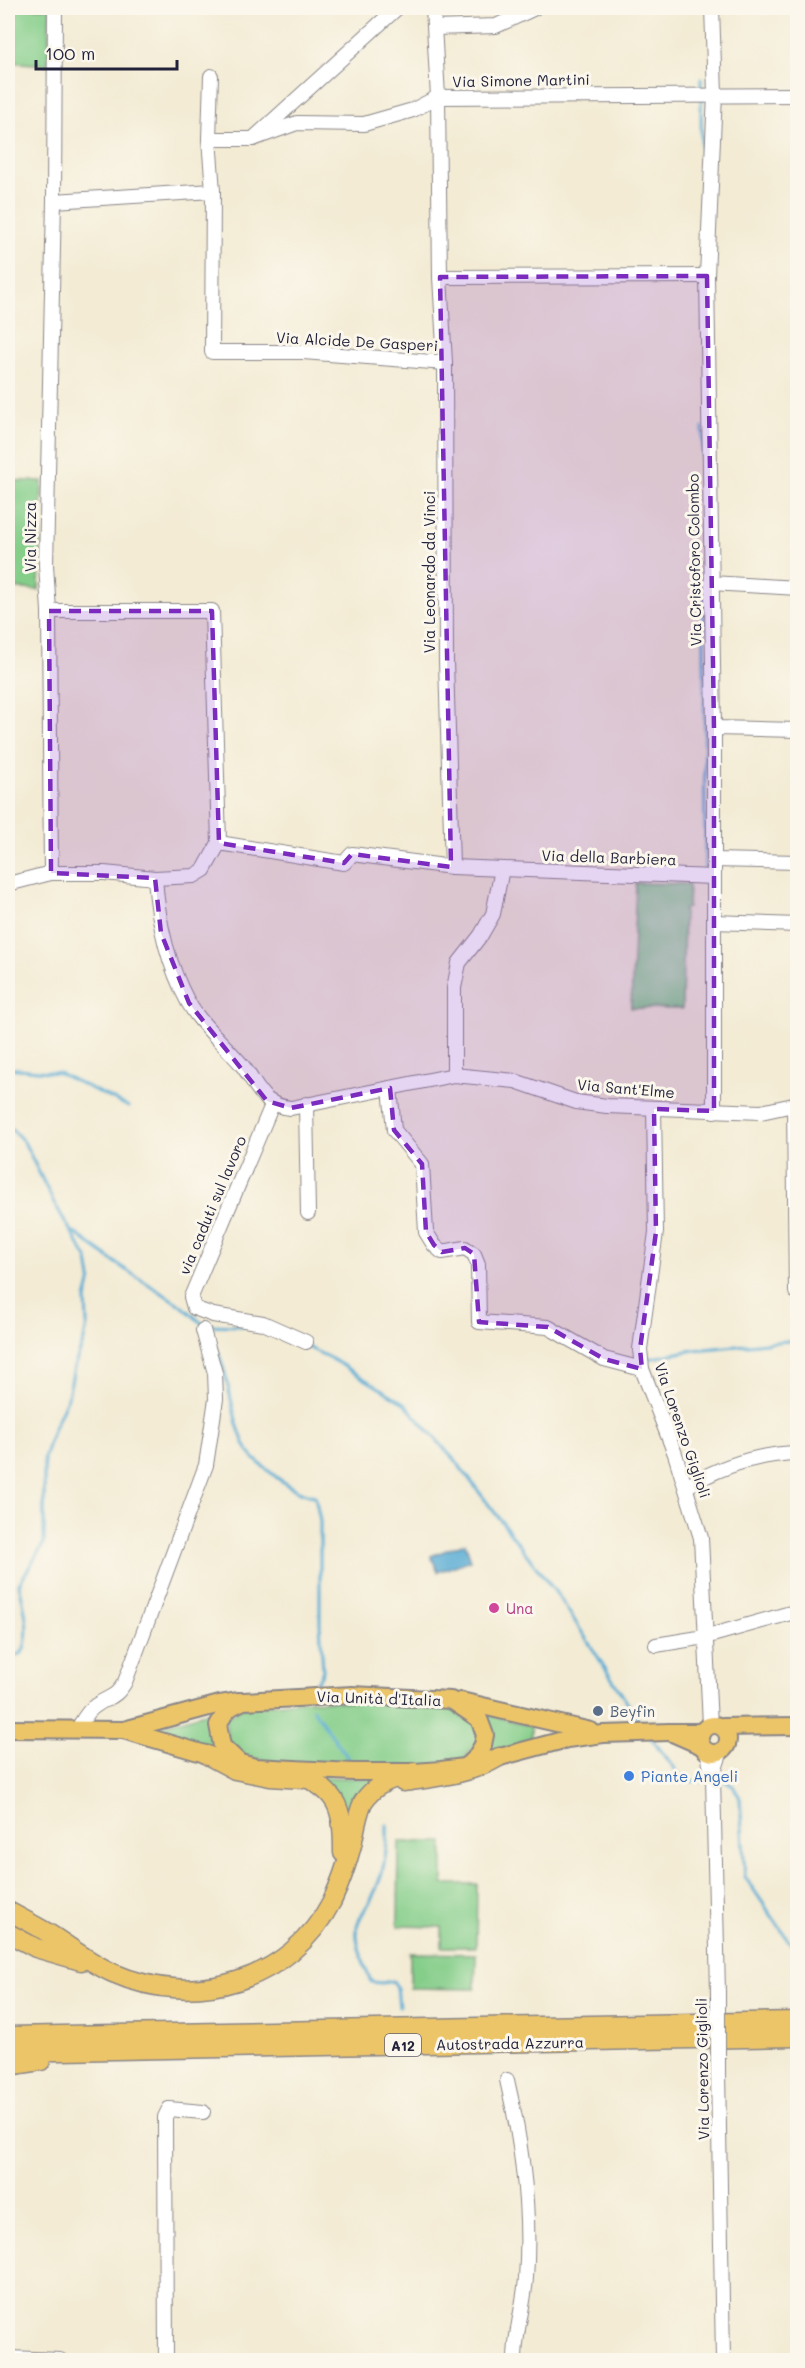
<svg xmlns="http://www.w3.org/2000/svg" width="805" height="2368" font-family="Mali,sans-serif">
<rect width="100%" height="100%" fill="#fbf7ec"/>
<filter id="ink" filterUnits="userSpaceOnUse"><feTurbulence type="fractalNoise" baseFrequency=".0167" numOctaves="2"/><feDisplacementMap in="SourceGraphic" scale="12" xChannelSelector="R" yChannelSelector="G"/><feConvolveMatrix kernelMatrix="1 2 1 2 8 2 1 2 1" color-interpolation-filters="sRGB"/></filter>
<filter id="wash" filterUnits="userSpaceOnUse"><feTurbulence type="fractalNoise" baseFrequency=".008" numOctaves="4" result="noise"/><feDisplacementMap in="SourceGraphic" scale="24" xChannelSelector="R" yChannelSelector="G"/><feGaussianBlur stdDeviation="1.35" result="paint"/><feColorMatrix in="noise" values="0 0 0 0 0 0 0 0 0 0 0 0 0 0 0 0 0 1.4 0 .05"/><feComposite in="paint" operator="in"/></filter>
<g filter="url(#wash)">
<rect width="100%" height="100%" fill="#f3ebd4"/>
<g fill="#85ce8a" stroke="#547862" stroke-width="1.5">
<path d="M8,8H50L48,65L8,62Z"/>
<path d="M8,481H42L39,590L8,588Z"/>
<path d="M636,883L689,884L688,908L684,909L682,1009L631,1008Z"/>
<path d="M307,1700L447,1707L473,1720L481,1734L463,1762L430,1766L301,1767L246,1757L227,1743L226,1718L240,1708Z"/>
<path d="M221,1708L220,1754L147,1730Z"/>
<path d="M472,1710L531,1726V1739L529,1744L482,1754Z"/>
<path d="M321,1777L376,1779L351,1827Z"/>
<path d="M399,1842H443V1884H477L476,1947H442V1927L398,1926Z"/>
<path d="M410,1953L476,1954L475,1989L410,1988Z"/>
</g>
<path fill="#58acd4" stroke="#3d6788" stroke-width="1.5" d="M465,1543L471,1560L438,1572L431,1556Z"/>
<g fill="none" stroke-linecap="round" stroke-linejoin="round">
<g stroke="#58acd4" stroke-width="3">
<path d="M701,79V92"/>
<path d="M701,98L702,242"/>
<path d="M703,428L705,868"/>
<path d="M8,1068L59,1073L129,1107"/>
<path d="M8,1125L24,1142L53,1201L88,1260L91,1279L86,1299L87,1325L84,1340L74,1367L68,1397L53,1430L44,1458V1543L19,1584C24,1606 32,1632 22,1653L8,1659"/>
<path d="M72,1231L120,1266L182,1306L205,1326"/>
<path d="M205,1325L242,1326"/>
<path d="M211,1337C231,1372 229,1416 248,1451C253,1460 267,1469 275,1476C287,1486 300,1494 315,1496L320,1521V1624L323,1671L315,1686"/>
<path d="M305,1346L332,1359L404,1403L457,1463L560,1598L641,1724"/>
<path d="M647,1359L694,1350L798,1340"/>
<path d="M313,1709L351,1762"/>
<path d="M651,1738L683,1779L690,1781H704"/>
<path d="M723,1780L733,1786L740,1798L745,1877L798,1954"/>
<path d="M387,1825C388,1850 383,1876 372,1898C367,1907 358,1918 357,1927C355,1945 365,1966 371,1982L382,1983L393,1981L397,1987L399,2007"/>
</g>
</g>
</g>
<g filter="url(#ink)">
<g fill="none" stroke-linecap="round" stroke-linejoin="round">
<g stroke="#8a8688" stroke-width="16">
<g id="minor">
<path d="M55,8L54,201L213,191"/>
<path d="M433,8L438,97L440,277L445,363L446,661L452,867"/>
<path d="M712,8L715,94L707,276L714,728V1111"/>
<path d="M435,28L496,26L535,8"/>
<path d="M211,76L209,139L213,191L212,352H303L445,363"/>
<path d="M209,139H253L397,8"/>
<path d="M253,139L297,123L364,124L413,110L438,97L798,95"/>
<path d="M440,277L707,276"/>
<path d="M711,583L798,588"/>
<path d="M49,611H212L219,843"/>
<path d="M714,728L798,730"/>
<path d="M714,860L798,862"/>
<path d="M51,873L49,611L46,565L54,201"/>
<path d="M155,878C158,922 167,963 188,1002C201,1025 225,1045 242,1065C259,1087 260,1105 291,1108L454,1075L515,1081L576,1102L607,1106L761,1112L798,1104"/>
<path d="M8,884L51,873H104L155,878L194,876L204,870L219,843L344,863L352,854L452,867L714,877"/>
<path d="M714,922L798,925"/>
<path d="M454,1075V988L459,963L481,935L493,914L502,869"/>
<path d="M390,1088L394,1130L422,1164L426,1232L434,1245L442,1252L465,1248L474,1254L478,1264L479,1322L548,1327L604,1359L642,1369"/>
<path d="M306,1104L308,1213"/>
<path d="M794,1104L796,1292"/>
<path d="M272,1105L191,1297L194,1308L213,1315L263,1323L306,1342"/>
<path d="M654,1109L656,1232L640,1349L642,1369L675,1454L701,1538L710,1725"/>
<path d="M686,1487C721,1466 757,1454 798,1453"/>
<path d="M656,1645L705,1637L798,1611"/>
<path d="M77,1730C82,1722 87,1711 95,1706C110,1695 114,1700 125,1682L206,1465L216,1399L215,1373L203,1330"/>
<path d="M707,1751L713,1777L718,1993"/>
<path d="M713,1775L721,1751"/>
<path d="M718,2072L723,2360"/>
<path d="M507,2080C522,2144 531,2213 526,2278C524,2306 515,2331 515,2360"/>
<path d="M8,2358L60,2360"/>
<path d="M166,2360L165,2117L169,2109L203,2112"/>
</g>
</g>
<g stroke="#8a8688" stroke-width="20">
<g id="major">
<path d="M352,1695L451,1700L479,1719L485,1735L483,1745L474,1760L464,1767L441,1770L414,1772H353L255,1767L240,1763L222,1746L218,1725L225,1713L231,1707L243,1701Z"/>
<path d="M461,1701L591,1731"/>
<circle cx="714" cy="1739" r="14"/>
<path d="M722,1727L798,1726"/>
<path d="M8,1729L123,1730L219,1758"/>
<path d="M124,1730L220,1704L239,1701"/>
<path d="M702,1732H670L702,1746"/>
<path d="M485,1761L567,1739L603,1734L670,1732"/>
</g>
</g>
<g stroke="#8a8688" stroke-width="21">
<g id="highway">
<path d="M207,1755L235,1770L270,1777L303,1779"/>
<path d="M291,1770C337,1792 343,1802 343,1853"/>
<path d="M403,1782C437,1777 469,1775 499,1757"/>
<path d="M8,1911C21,1918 35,1925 48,1933C69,1946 90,1963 113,1973C195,2009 290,1982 332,1901C340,1884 347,1864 352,1845C355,1831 357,1815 363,1802C376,1782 393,1779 414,1772"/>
<path d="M8,1933L36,1948L81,1961"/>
<path d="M8,2036L798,2021"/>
<path d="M8,2052L798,2037"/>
<path d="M8,2066L41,2061"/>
</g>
</g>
<use href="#minor" stroke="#fff" stroke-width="14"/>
<use href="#major" stroke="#edc569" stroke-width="16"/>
<use href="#highway" stroke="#edc569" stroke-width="18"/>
<g stroke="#8a8688" stroke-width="16" stroke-linecap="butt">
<path id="minor-bridge" d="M718,1993V2072"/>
</g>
<use href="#minor-bridge" stroke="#fff" stroke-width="14"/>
</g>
</g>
<path fill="#7b2cbf" fill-opacity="0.2" stroke="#7b2cbf" stroke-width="4.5" stroke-dasharray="12 8" stroke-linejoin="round" d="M707,276L714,728V1111L654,1109L656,1232L640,1349L642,1369L604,1359L548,1327L479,1322L474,1254L465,1248L442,1252L434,1245L426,1232L422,1164L394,1130L390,1088L291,1108L267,1101L189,1003L161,933L155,878L51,873L49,611H212L219,843L344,863L352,854L451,867L440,277Z"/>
<circle fill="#d1479c" stroke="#fbf7ec" stroke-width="2" cx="494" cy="1608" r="6"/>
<circle fill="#5c6f8a" stroke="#fbf7ec" stroke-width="2" cx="598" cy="1711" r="6"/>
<circle fill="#3f7fe0" stroke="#fbf7ec" stroke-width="2" cx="629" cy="1776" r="6"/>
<g text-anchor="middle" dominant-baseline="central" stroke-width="6" stroke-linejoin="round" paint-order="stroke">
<rect fill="#fbf7ec" stroke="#636270" stroke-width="1.5" x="385" y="2034" width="36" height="22" rx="4.5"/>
<g font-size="14" font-weight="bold" fill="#22223b">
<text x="403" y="2045">A12</text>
</g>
<g font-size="15" fill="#22223b" stroke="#fbf7ec">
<text transform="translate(521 80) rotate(-1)">Via Simone Martini</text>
<text transform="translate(357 341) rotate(3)">Via Alcide De Gasperi</text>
<text transform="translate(30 537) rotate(-90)">Via Nizza</text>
<text transform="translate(694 560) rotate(-91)">Via Cristoforo Colombo</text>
<text transform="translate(429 572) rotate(-90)">Via Leonardo da Vinci</text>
<text transform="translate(609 857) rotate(2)">Via della Barbiera</text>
<text transform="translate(626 1088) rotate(5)">Via Sant'Elme</text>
<text transform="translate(212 1205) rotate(-67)">via caduti sul lavoro</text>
<text transform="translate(683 1430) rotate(71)">Via Lorenzo Giglioli</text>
<text transform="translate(379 1698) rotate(2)">Via Unità d'Italia</text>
<text transform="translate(510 2043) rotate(-1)">Autostrada Azzurra</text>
<text transform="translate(702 2069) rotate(-91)">Via Lorenzo Giglioli</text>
</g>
<g font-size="15" fill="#b23c85" stroke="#fbf7ec" text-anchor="start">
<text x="506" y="1608">Una</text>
</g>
<g font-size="15" fill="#4e5e75" stroke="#fbf7ec" text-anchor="start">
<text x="610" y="1711">Beyfin</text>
</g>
<g font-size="15" fill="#366cbe" stroke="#fbf7ec" text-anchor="start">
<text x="641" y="1776">Piante Angeli</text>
</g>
</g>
<rect width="805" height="2368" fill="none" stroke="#fbf7ec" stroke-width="30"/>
<path d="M36 60v9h141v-9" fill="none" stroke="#22223b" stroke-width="3"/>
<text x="45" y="60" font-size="18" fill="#22223b" stroke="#fbf7ec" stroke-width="4.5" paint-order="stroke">100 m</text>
</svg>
